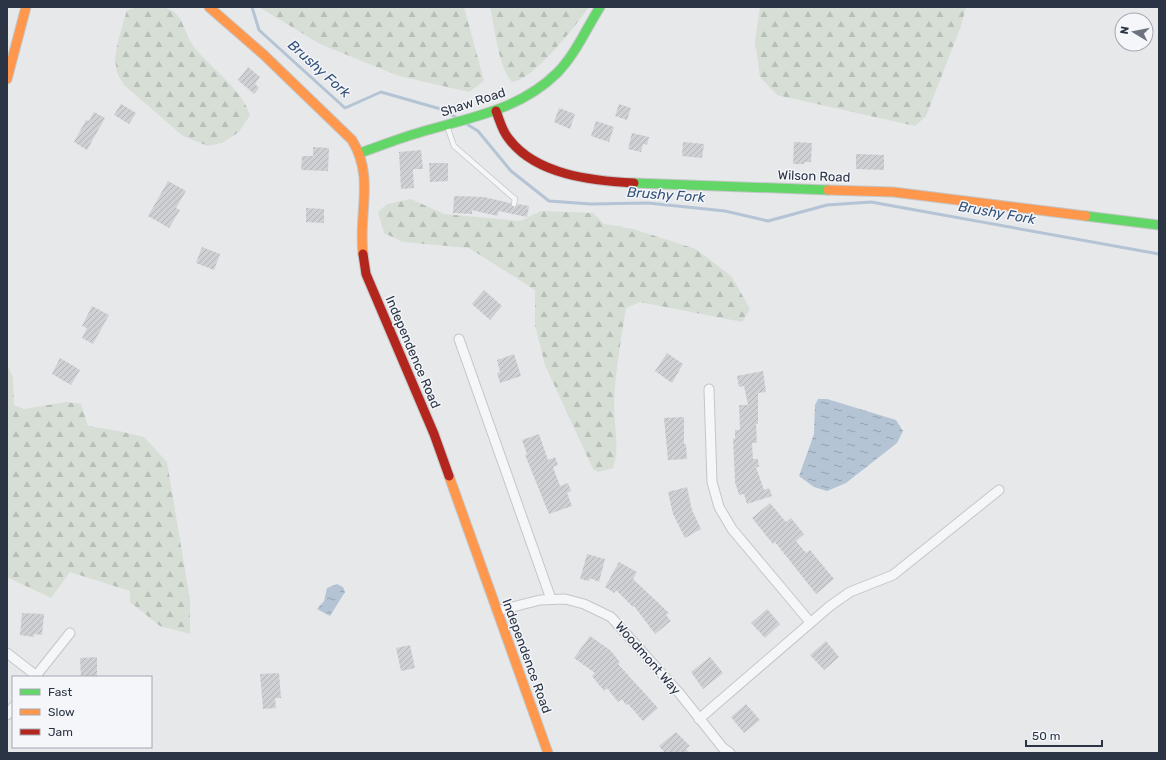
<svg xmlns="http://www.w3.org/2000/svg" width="1166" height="760" font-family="Rubik,sans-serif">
<defs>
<pattern id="forest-firs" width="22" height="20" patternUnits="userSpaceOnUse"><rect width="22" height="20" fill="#d6ded6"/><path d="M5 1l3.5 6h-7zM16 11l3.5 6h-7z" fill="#b8bfb9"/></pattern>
<pattern id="water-ripples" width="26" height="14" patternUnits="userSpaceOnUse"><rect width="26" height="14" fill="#b4c4d5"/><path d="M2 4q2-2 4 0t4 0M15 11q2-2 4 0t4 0" fill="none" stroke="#93a0af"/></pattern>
<pattern id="building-hatch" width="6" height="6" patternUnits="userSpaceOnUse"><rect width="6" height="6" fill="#ced0d3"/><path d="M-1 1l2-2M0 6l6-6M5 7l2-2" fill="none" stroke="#b1b3b6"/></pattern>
</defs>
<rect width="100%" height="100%" fill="#e6e8ea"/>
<g fill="url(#forest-firs)">
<path d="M138,7C148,7 162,5 171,10C183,16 185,34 192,44C209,68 240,86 250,115L239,132L222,143L208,146L183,136L124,85L117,73L115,60L117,45L127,10Z"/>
<path d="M259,7H464L484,81L469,92L399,76L320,44Z"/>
<path d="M490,7H589C575,26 535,79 512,82C498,66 495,28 490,7Z"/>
<path d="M760,7H966L961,26L926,116L915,126L777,95L760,77L755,41Z"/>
<path d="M411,199L444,214L520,221L541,211L593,213L604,224L633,229L696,249L732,277L750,309L742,322L640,302L626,308C621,340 615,372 614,404C614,425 620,448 613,468L598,472L593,469L545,365L535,325V290L469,248L403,242L384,233L378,212L387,204Z"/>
<path d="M7,364L13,378L14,405L24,409L66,402L81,404L88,426L119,431L144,437L167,462L190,600V634L160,626L130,602V591L70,572L51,598L7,577Z"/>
</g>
<g fill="url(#water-ripples)">
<path d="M818,399H827L896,420L903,431L897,443L846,483L827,491L814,487L799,476L814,434L815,405Z"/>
<path d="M337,584L343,587L345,592L330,616L317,609L324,601L327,588Z"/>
</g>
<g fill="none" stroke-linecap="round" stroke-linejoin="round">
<g stroke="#b4c4d5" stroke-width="3">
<path d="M252,7L259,30L345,108L381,92L444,110L457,118"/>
<path d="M465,123L478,131L511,171L549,201L591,204L648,203L725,211L768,221L827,205L871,202L1159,254"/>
</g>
</g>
<g fill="url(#building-hatch)">
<path d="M248,67L260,77L255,84L259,88L254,94L238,80Z"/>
<path d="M121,104L136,113L129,124L114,115Z"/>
<path d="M619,104L631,108L627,120L615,116Z"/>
<path d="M559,108L575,114L570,129L554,122Z"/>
<path d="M94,112L105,118L87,150L74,142L86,120L89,121Z"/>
<path d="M596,121L614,127L609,142L591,136Z"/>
<path d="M632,133L649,137L647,145L643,144L641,152L628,149Z"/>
<path d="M683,142L704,144L702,158L682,156Z"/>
<path d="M794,142L812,143L811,162H804V164H793Z"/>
<path d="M313,147L329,148L328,171L301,170L302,156H313Z"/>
<path d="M421,150L423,169H413L414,188L401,189L399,152Z"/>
<path d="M856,154L884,155V170L856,169Z"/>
<path d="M429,163H448V181L430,182Z"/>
<path d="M168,181L186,191L176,208L180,210L169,228L148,216Z"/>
<path d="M454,196L484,197L510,203L514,208L518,204L529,206L527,217L499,211L497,216L472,210V214L453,213Z"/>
<path d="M306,208L324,209V223L306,222Z"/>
<path d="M202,247L220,254L214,270L196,263Z"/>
<path d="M484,290L502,306L490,320L472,304Z"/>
<path d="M92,306L109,315L93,344L82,338L87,328L82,326Z"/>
<path d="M667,353L683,364L672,383L655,371Z"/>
<path d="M514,354L521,376L500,383L497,373L500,372L497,360Z"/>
<path d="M60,358L80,370L71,385L52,374Z"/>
<path d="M763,371L766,392L758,393V424H756L757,443H752L753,459H758L759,467H756L764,490L769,488L772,496L747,504L744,494L739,495L735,482L733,439H735V430H740L739,405H748L744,386L739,387L737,376Z"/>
<path d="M684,417V444H686L687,459L668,460L664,418Z"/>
<path d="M539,434L548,460L555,457L558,465L553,467L560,486L568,483L571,491L567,493L572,506L549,514L525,455L527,454L522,440Z"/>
<path d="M687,487L692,510L701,529L685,538L673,514L668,492Z"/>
<path d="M770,503L786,522L791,518L804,534L796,541L806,553L810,550L834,579L816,594L775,542L773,544L752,518Z"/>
<path d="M587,554L605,559L599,582L590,578L589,581L580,579Z"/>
<path d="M619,562L637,572L633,579L669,613L666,615L671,621L655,634L634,606L633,607L616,590L614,593L605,587Z"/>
<path d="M767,609L780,624L765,638L751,623Z"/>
<path d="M22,613L44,614L42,635L34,634V637L20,635Z"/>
<path d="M590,636L610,650L620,662L618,664L658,708L643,721L628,704L626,705L622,699L618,702L607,688L604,691L592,676L595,673L574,658Z"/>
<path d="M826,641L839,657L824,670L810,655Z"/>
<path d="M410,645L415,668L401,671L396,648Z"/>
<path d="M97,657V677H81L80,658Z"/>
<path d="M710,657L723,673L703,689L691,672Z"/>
<path d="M279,673L281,698H275L276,708L263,709L260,674Z"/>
<path d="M746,704L760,720L744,733L731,717Z"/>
<path d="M676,732L690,746L686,749L689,753H665L659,746Z"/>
</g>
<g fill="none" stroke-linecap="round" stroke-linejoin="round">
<g stroke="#c4c6c8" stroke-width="6">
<path id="lane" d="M447,126L454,146L515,199L514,204"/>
</g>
<g stroke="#c4c6c8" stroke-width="11">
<g id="street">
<path d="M459,339L551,599"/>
<path d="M709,389L712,482L719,507L732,529L810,622"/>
<path d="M497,611L540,600L565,599L584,604L611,617L680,694L723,748L730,753"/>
<path d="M7,653L38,677"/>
<path d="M35,677L70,633"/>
<path d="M7,715L13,707"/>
<path d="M699,719L830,606L850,592L893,575L999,490"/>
</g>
</g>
<g stroke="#c4c6c8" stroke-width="11">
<g id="fast">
<path d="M360,153C380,146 400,138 421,132C468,118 520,110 557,73C575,55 586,29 600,7"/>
<path d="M634,183L828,190"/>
<path d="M1086,216L1159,225"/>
</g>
</g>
<g stroke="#c4c6c8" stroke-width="11">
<g id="slow">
<path d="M209,7L264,55L352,140C375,177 358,214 363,254"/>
<path d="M7,79L26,7"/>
<path d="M828,190L893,192L1086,216"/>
<path d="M449,476L548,753"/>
</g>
</g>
<g stroke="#c4c6c8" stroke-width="11">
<g id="jam">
<path d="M496,111C500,121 502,131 509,139C536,175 593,181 634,183"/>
<path d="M363,254L366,274L434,434L449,476"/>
</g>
</g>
<use href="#lane" stroke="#f5f6f7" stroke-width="4.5"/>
<use href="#street" stroke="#f5f6f7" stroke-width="9"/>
<use href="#fast" stroke="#63d668" stroke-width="9"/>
<use href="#slow" stroke="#ff974d" stroke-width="9"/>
<use href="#jam" stroke="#b3261e" stroke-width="9"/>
</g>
<g text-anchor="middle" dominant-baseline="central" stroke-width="3" stroke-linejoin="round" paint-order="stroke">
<g font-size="13" fill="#2b3445" stroke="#f4f6f9">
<text transform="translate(473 102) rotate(-18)">Shaw Road</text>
<text transform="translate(814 176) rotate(2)">Wilson Road</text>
<text transform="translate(413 352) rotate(67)">Independence Road</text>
<text transform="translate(527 656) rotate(70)">Independence Road</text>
<text transform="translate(648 658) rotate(49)">Woodmont Way</text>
</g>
<g font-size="14" font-style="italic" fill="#34527a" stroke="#f4f6f9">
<text transform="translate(319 69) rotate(42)">Brushy Fork</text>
<text transform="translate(666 195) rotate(4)">Brushy Fork</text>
<text transform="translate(997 213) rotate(10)">Brushy Fork</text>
</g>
</g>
<rect width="1166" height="760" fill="none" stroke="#2b3445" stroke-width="16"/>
<rect x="12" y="676" width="140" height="72" fill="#f4f6f9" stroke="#a4a8b1"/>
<rect x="20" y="689" width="20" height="6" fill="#63d668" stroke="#a4a8b1"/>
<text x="48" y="696" font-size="12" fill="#2b3445">Fast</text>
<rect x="20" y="709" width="20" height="6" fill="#ff974d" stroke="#a4a8b1"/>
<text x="48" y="716" font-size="12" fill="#2b3445">Slow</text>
<rect x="20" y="729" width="20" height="6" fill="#b3261e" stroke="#a4a8b1"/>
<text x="48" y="736" font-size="12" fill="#2b3445">Jam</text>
<g transform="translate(1134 32) rotate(280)"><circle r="19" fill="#f4f6f9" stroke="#a4a8b1"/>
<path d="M0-3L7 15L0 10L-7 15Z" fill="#6c737f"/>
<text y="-6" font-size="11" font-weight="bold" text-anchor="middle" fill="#2b3445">N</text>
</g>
<path d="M1026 740v6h76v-6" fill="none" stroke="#2b3445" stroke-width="2"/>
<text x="1032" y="740" font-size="12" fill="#2b3445" stroke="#f4f6f9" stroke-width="3" paint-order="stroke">50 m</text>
</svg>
